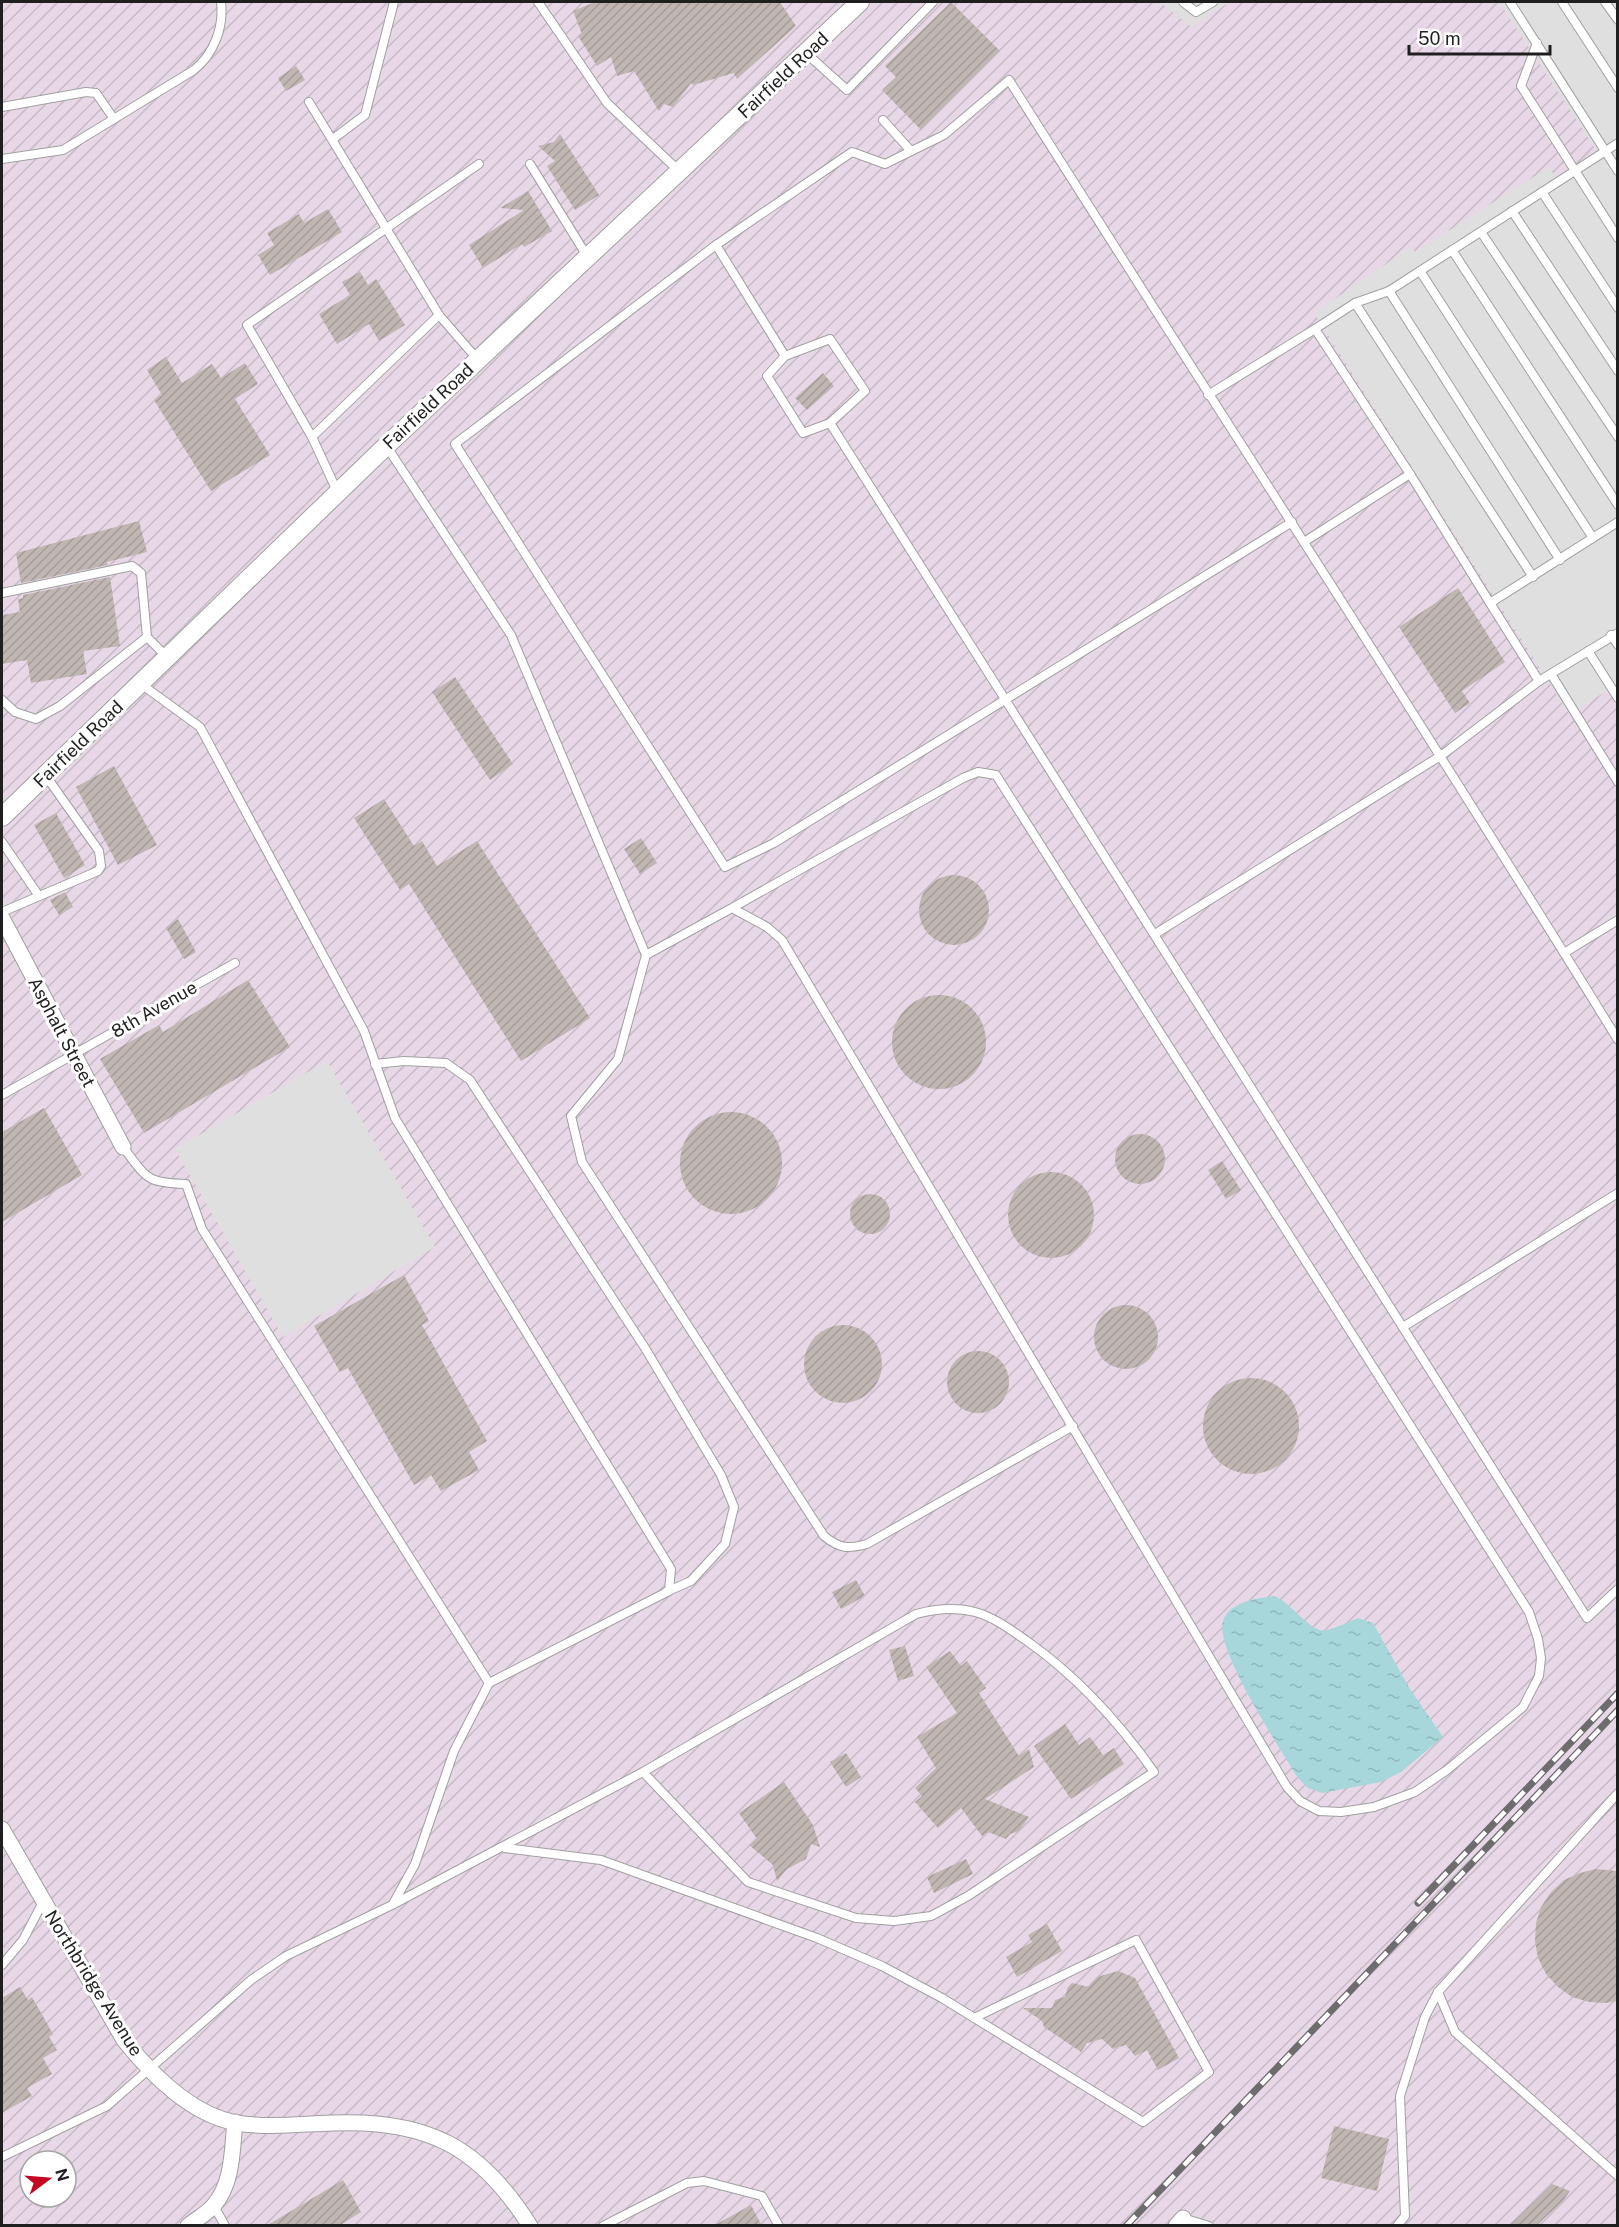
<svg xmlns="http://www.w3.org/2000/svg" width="1619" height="2227" font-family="'Public Sans',sans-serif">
<defs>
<pattern id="industrial-furrows" width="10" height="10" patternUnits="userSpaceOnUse" patternTransform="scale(1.5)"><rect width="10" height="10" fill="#e8d8e7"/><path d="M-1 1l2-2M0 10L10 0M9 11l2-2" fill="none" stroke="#c7b9c6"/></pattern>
<pattern id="water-ripples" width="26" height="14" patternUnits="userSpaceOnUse" patternTransform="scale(1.5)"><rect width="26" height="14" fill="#a7d7db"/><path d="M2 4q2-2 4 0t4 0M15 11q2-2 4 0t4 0" fill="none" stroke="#8fb8bc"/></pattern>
<pattern id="building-hatch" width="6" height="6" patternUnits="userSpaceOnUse" patternTransform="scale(1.5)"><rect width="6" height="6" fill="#c0b6b2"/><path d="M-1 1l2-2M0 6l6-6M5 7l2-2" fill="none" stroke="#a59c99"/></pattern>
</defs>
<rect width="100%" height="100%" fill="#efebe5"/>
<path fill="url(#industrial-furrows)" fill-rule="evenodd" d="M2,2H1617V2225L2,2226ZM30,2161H66V2197H30Z"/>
<g fill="#dfdfdf">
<path d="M1160,2H1230L1191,27Z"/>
<path d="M1499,2H1617V689L1615,686L1569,714L1314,313L1411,247L1415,252L1549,167L1560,185L1602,159Z"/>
<path d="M327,1061L435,1247L283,1337L175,1149Z"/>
</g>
<path fill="url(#water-ripples)" d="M1274,1596C1293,1603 1311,1635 1327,1630C1338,1627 1348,1622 1358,1618L1373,1623L1410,1689L1443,1737L1401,1772L1381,1782L1322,1793L1308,1788L1298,1778C1281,1750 1214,1649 1223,1621C1229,1602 1257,1598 1274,1596Z"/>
<g fill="url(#building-hatch)">
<path d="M595,2H780L796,26L737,79L734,73L693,85L691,83L673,107L664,104L659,111L634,71L617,76L611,57L597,66L578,36L582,34L573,11Z"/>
<path d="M951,2L1000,51L921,130L882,90L896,77L885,66Z"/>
<path d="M296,66L305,80L286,91L278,78Z"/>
<path d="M560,134L599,195L575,210L547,166L555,161L538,146L554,142Z"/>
<path d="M528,191L552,231L524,247L522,244L483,268L469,245L524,210L500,208Z"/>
<path d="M328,209L342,232L270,275L258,255L274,245L267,233L299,214L304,223Z"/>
<path d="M360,272L368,285L376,279L405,325L379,341L369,324L337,344L319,314L350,295L342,282Z"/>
<path d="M166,357L182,383L212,364L221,378L245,363L258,384L235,399L270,455L211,491L154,400L162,395L147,370Z"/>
<path d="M823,373L834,386L807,410L795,398Z"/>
<path d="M139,521L147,552L107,562L108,565L21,583L16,553Z"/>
<path d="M110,577L120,646L83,651L87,674L31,683L27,660L2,664V615L20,612L18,599L23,598V595Z"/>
<path d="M1458,588L1505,662L1462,691L1470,703L1455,713L1399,627Z"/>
<path d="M455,677L513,764L490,780L432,692Z"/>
<path d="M114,766L157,845L118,865L76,787Z"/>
<path d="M384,799L414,846L422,841L437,866L477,841L590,1018L521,1061L409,884L400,890L354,818Z"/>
<path d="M56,813L85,865L64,878L34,825Z"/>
<path d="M641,838L657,863L640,874L624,849Z"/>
<circle cx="954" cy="910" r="35"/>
<path d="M65,892L73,907L59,915L50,900Z"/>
<path d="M178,919L196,952L184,959L166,928Z"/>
<path d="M248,980L290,1047L144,1133L100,1059L159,1025L163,1032Z"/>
<circle cx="939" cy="1042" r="47"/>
<path d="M44,1108L82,1175L2,1222V1132Z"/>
<circle cx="731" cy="1163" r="51"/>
<circle cx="1140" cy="1159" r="25"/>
<path d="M1222,1161L1241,1190L1226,1199L1208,1170Z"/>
<circle cx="1051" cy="1215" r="43"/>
<circle cx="870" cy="1214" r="20"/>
<path d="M404,1275L429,1321L422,1325L487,1441L469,1452L479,1470L441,1491L431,1475L414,1485L348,1368L340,1372L314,1326Z"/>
<circle cx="1126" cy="1337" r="32"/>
<circle cx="843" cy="1364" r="39"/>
<circle cx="978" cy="1382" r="31"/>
<circle cx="1251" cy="1426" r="48"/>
<path d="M856,1580L865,1596L841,1609L832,1592Z"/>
<path d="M905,1646L914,1676L898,1681L889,1650Z"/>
<path d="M950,1651L961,1666L967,1661L986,1688L979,1693L1019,1756L1029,1749L1034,1767L985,1799L1029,1817L1019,1831L1010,1834L1006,1839L988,1832L982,1836L961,1808L938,1828L915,1802L922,1796L915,1788L936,1768L917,1737L957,1713L926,1667Z"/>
<path d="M1065,1724L1079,1745L1090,1737L1103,1755L1114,1748L1124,1764L1071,1799L1034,1746Z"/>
<path d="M846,1753L861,1777L846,1787L830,1762Z"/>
<path d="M784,1782L813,1825L820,1847L811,1844L806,1859L787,1869L777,1881L773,1865L749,1845L757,1839L739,1813Z"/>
<path d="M966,1859L973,1874L934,1893L927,1877Z"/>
<path d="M1596,1869L1617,1871V2001L1606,2003L1589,2002L1572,1997L1558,1987L1546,1974L1538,1958L1535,1941L1536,1923L1541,1907L1551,1892L1564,1880L1580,1873Z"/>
<path d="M1047,1924L1062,1951L1017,1977L1006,1957L1032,1942L1028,1935Z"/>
<path d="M1118,1971L1135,1978L1179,2058L1158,2070L1147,2050L1135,2056L1126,2045L1113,2049L1102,2039L1087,2043L1081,2052L1044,2027L1042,2021L1023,2008H1052L1055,2000L1065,1997L1068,1987L1072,1983L1089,1987L1097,1977Z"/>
<path d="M20,1987L28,2000L32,1997L53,2034L49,2037L57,2050L43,2058L52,2074L27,2088L32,2096L2,2113V1998Z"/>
<path d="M1334,2126L1389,2139L1377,2191L1321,2178Z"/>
<path d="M343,2180L361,2212L339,2226H266Z"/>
<path d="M1552,2184L1570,2191L1563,2201L1536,2226H1509Z"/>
<path d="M751,2205L762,2226H713Z"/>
</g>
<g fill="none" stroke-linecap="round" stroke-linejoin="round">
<g stroke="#a0a0a0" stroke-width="10">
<g id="service">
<path d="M538,2L607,103L679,171"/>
<path d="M1183,2L1196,12L1213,2"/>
<path d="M1510,2L1618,171"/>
<path d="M1562,2L1618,88"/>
<path d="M1605,2L1618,20"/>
<path d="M1537,43L1521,86L1618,238"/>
<path d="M807,54L847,90L933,2"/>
<path d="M309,102L439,315L312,437"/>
<path d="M2,107L86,92L96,93L114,119"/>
<path d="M883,120L911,151"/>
<path d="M333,139L365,115L394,2"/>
<path d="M1618,143L1389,291L1355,303L1315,329L1410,474L1490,603L1618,522"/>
<path d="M2,159L63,150L194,70C214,54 224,27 221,2"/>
<path d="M530,164L587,256"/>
<path d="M1542,192L1618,308"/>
<path d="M1512,211L1618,371"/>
<path d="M1481,232L1618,437"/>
<path d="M716,245L455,444L725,867L774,843L1292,522"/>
<path d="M1452,250L1618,505"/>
<path d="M1420,271L1593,538"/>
<path d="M1389,291L1560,560"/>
<path d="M1355,303L1533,577"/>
<path d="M439,315L478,360"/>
<path d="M785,356L767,376L803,433L830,423"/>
<path d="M1208,395L1315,329"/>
<path d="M387,447L511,635L646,955L732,908L767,927L782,940L1287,1787L1300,1801L1319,1811L1341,1812L1374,1807L1415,1792L1447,1770L1523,1707L1539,1676L1541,1658L1538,1639L1529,1612L996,775L978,772L963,778L732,908"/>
<path d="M337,491L312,437L247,325L479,164"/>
<path d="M1304,542L1410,474"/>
<path d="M2,593L132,566L141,573L147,637L167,657"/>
<path d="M1490,603L1539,681"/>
<path d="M1611,635L1618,645"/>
<path d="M1588,651L1618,698"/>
<path d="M1551,674L1618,782"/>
<path d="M2,700L15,712L36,719L60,706L147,637"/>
<path d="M2,842L39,896"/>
<path d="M2,912L98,871L101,866L99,851L46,776"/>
<path d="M1155,934L1442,755L1539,681L1618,633"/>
<path d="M1564,953L1618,920"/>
<path d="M646,955L618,1059L571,1116L582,1162L824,1536C840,1549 848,1549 867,1544L1073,1426"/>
<path d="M1618,1040C1419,717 1211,400 1009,80L944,135L885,164L852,152L716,245L785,356L830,339L865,391L830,423L1587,1618L1618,1589"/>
<path d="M375,1064L404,1061L446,1063L470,1080L645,1348L721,1475L734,1507L725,1544L691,1581L666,1592"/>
<path d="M2,1095L235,963"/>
<path d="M123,1147C147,1178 145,1183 186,1184L202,1229L489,1683L669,1591L671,1569L395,1118L364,1031L200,727L141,684"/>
<path d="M1403,1327L1618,1193"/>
<path d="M505,1848L601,1860L817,1938L882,1966L942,1998L1143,2122L1209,2072L1136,1940L974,2018"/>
<path d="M393,1904L415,1864L454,1751L489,1683"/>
<path d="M2,1965L23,1940L43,1902"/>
<path d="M1438,1992L1455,2032L1618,2176"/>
<path d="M2,2157L107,2106L251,1980L286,1956L392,1905L643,1772L916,1614C935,1609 956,1607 975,1612C994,1617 1011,1630 1027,1641C1078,1677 1118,1721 1154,1772L968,1896L931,1916L894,1921L856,1918L748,1882L643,1772"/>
<path d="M214,2206L225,2226"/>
<path d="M1183,2218L1209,2226"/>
<path d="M603,2226L687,2183L704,2181L762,2196L779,2226"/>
<path d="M1397,2226L1405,2216L1400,2096L1425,2017L1438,1992L1618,1793"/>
</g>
</g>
<g stroke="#a0a0a0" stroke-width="17">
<g id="minor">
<path d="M2,918L123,1147"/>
<path d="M2,1829L124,2040C152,2075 190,2114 236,2123C268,2128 300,2124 332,2123C426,2119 480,2146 530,2226"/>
<path d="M188,2226C196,2219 208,2213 214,2205C233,2183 232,2150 235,2122"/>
<path d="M1176,2226L1183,2218"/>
</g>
</g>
<g stroke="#a0a0a0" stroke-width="20">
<path id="tertiary" d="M2,817L386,446L860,2"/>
</g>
<use href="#service" stroke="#fff" stroke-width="8"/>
<use href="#minor" stroke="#fff" stroke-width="15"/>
<use href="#tertiary" stroke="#fff" stroke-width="18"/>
<g stroke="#6d6d6d" stroke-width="7">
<g id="rail">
<path d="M1418,1903L1618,1693"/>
<path d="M1126,2226L1618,1710"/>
</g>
</g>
<use href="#rail" stroke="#fff" stroke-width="4.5" stroke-dasharray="14" stroke-linecap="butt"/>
</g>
<g text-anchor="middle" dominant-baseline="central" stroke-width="6" stroke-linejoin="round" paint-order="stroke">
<g font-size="18" fill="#1f1f1f" stroke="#fff">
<text transform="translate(783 75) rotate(-43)">Fairfield Road</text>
<text transform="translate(428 406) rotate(-43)">Fairfield Road</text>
<text transform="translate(78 744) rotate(-44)">Fairfield Road</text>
<text transform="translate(154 1009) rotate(-30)">8th Avenue</text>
<text transform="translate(62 1032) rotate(62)">Asphalt Street</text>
<text transform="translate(94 1983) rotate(58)">Northbridge Avenue</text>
</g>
</g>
<rect width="1619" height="2227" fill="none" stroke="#1f1f1f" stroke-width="6"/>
<g transform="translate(48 2179) rotate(74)"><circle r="28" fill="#ffffff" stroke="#a5a5a5" stroke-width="1.5"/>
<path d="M0-4.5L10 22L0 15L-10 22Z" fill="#c60721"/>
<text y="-9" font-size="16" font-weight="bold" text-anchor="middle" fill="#1f1f1f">N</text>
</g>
<path d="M1409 45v9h141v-9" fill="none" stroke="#1f1f1f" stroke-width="3"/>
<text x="1418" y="45" font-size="18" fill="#1f1f1f" stroke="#ffffff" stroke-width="4.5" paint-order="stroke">50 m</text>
</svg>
